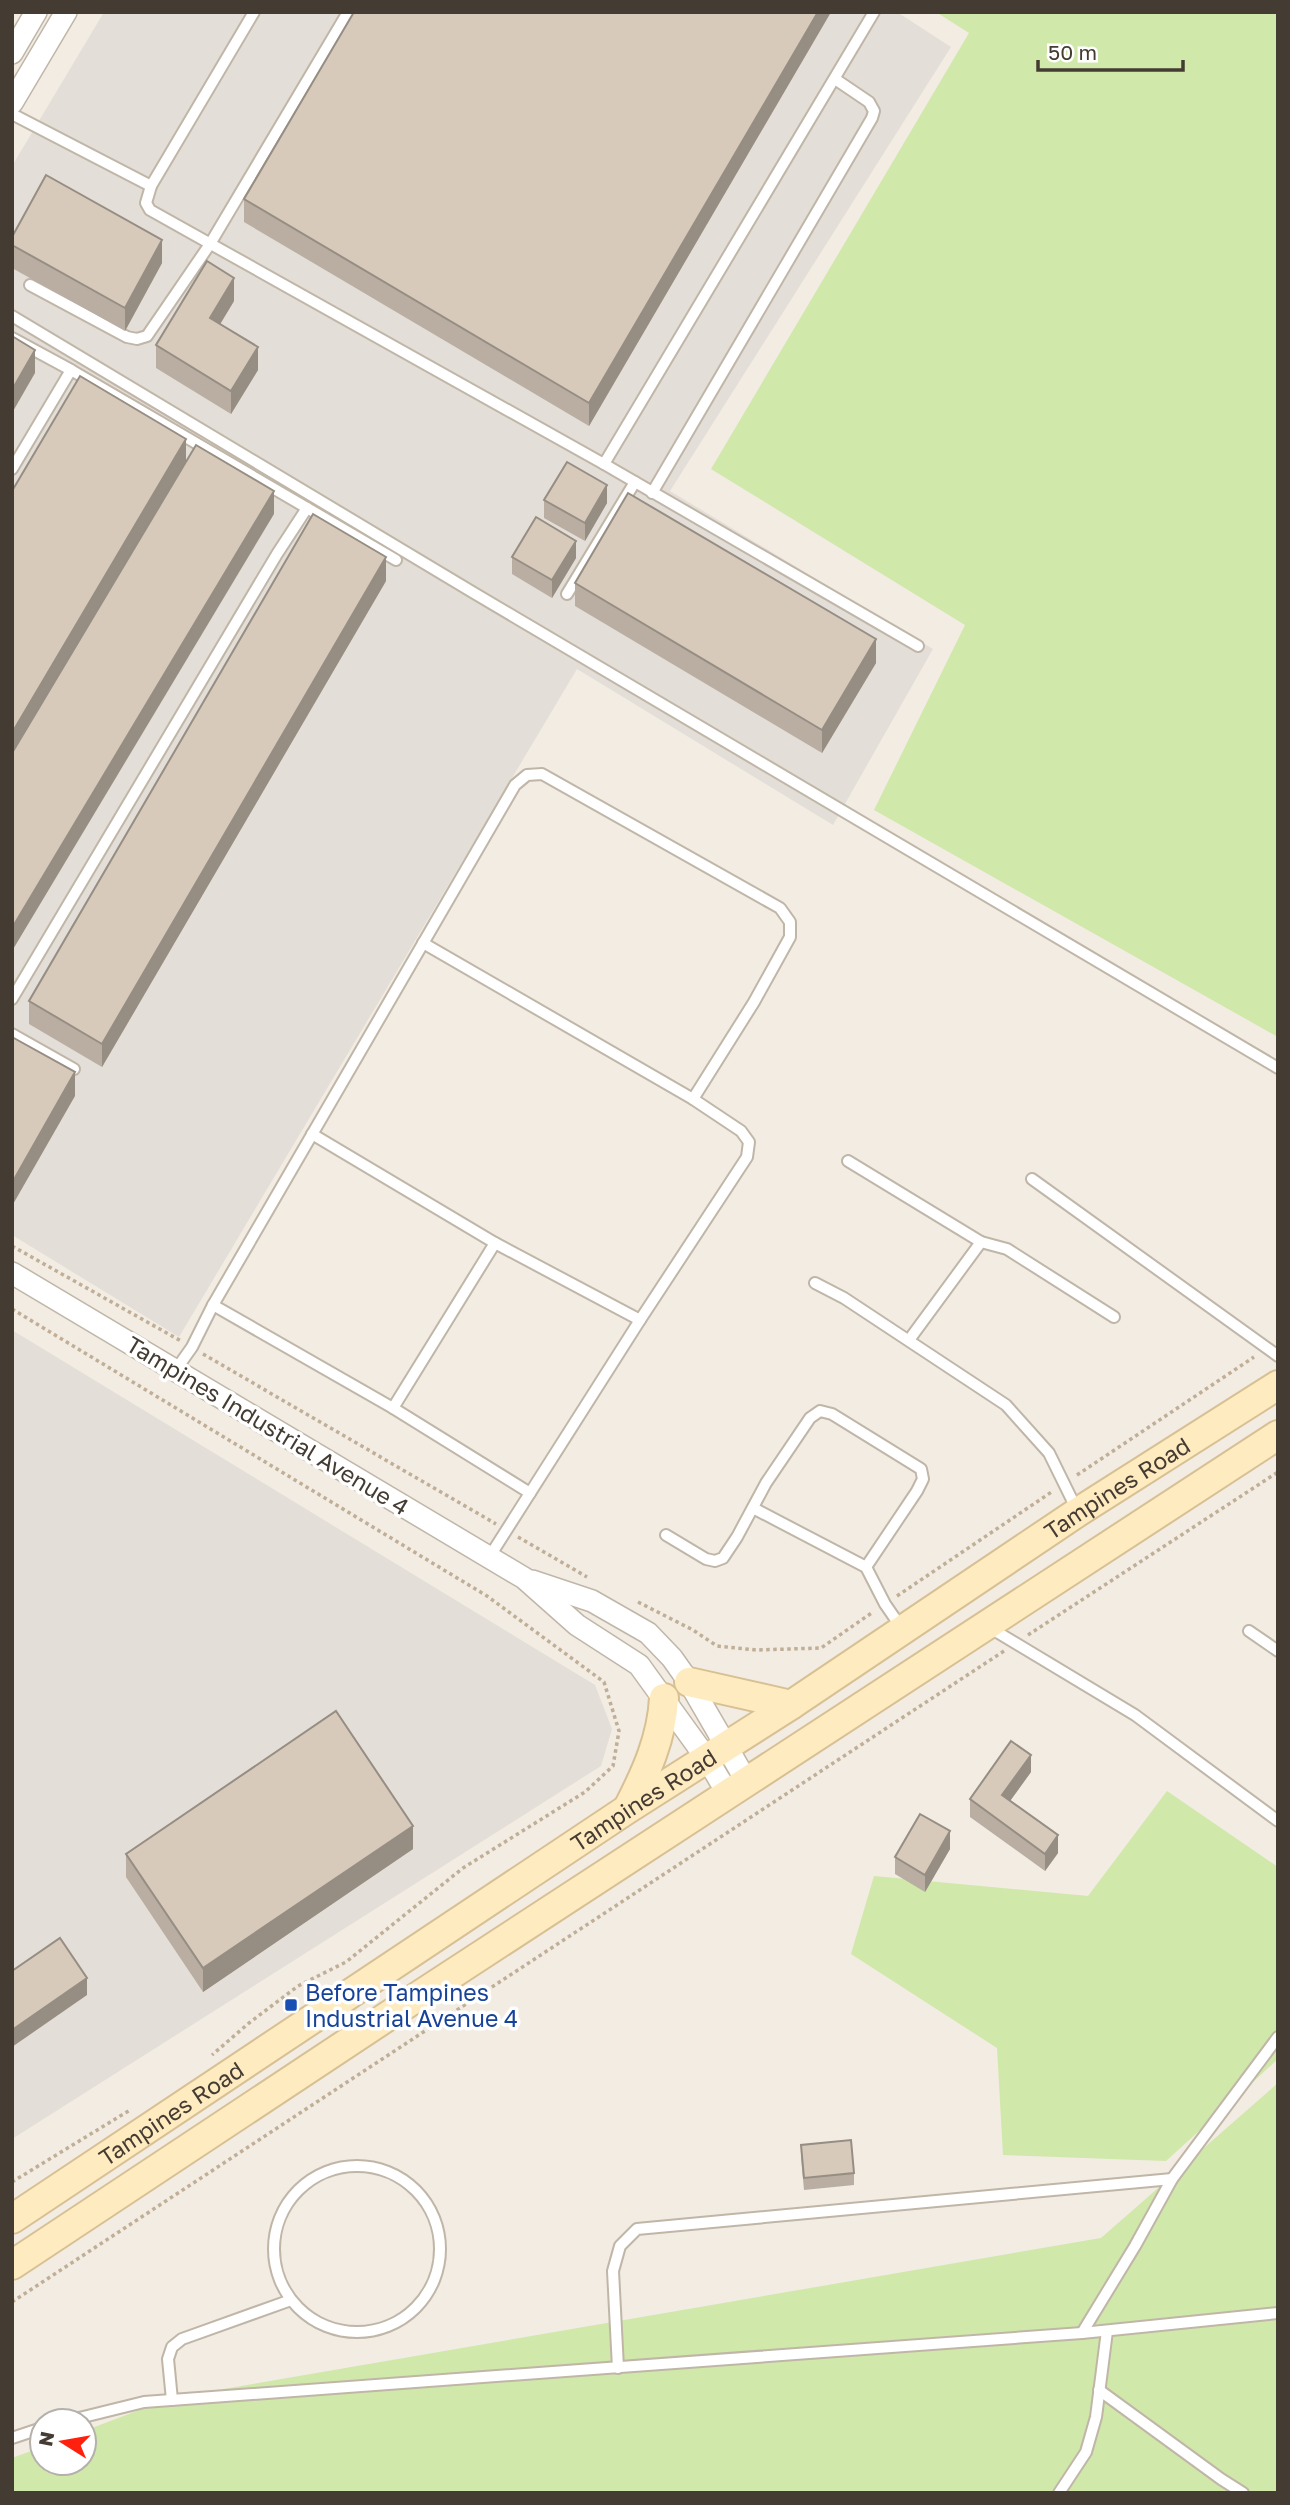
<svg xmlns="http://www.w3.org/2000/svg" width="1290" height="2505" font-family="'Golos Text',sans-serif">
<rect width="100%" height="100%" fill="#f2ece3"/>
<g fill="#e4ded8">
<path d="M104,12H897L951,47L670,491L933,649L833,825L577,669L179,1337L12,1235V166Z"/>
<path d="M12,1330L595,1685L612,1729L601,1766L12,2139Z"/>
</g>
<g fill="#d0e8aa">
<path d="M936,12H1278V1037L874,810L965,625L711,469L969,33Z"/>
<path d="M1167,1791L1278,1867V2059L1166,2161L1003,2155L997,2048L851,1954L874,1876L1088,1896Z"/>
<path d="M1278,2083V2493H12V2458L42,2447V2463H84V2431L171,2398L1101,2238Z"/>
</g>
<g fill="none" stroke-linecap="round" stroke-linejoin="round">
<g stroke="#c0b6a8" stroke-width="14">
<g id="lane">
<path d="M254,12L151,186L146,203L150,210L604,464L918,646"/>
<path d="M12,114L151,186"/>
<path d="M30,285L127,337L137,339L147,336L210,244L348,12"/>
<path d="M12,316L474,593L1278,1068"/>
<path d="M12,338L71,370L396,560"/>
<path d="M604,464L874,12"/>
<path d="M12,469L71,370"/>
<path d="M652,493L872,118L874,111L869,102L835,79"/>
<path d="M567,594L635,482"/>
<path d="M423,943L693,1099L741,1131L749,1142L747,1157L640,1320L490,1556"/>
<path d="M12,999L277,554L307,508"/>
<path d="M12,1034L74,1069"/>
<path d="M312,1134L495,1243L640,1320"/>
<path d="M848,1161L981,1242"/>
<path d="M1032,1179L1278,1356"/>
<path d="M815,1283L844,1298L1006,1405L1049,1453L1078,1512"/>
<path d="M213,1305L393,1408L530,1493"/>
<path d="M909,1340L981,1242L1007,1249L1114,1317"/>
<path d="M175,1371L192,1347L213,1305L515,785L527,775L542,774L780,908L790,922V937L754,1002L693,1099"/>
<path d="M393,1408L495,1243"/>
<path d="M753,1508L866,1567L885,1604L903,1630"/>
<path d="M666,1535L706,1559L715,1561L723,1558L737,1537L766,1483L810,1418L820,1411L832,1414L921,1469L923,1479L917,1491L866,1567"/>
<path d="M987,1626L1135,1715L1278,1821"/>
<path d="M1249,1631L1278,1651"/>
<circle cx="357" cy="2249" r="83"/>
<path d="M1082,2333L1135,2246L1172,2179L1278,2037"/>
<path d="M618,2368L613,2271L620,2246L637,2229L1172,2179"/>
<path d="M1099,2390L1221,2479L1243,2493"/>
<path d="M172,2400L168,2359L172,2347L182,2339L291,2300"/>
<path d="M67,2421L144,2402L1082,2333L1278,2313"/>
<path d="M12,2438L42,2428"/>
<path d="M1059,2493L1086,2452L1096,2417L1107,2331"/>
</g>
</g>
<g stroke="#c0b6a8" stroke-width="24">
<g id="street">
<path d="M12,53L36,12"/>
<path d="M12,103L66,12"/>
<path d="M12,1273L524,1578L577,1625L639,1665L707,1759L728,1794"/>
<path d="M532,1581L592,1601L648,1633L672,1658L689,1682L747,1782"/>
</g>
</g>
<g stroke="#d7c093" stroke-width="32">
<g id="secondary">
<path d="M689,1682L791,1705"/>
<path d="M628,1808C646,1773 662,1738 664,1698"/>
<path id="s1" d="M12,2219L626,1810L791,1705L1078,1512L1278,1385"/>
<path d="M12,2265L397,2010L1278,1435"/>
</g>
</g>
<g stroke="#c0ae96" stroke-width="3.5" stroke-dasharray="3.5 3.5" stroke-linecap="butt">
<path d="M12,1246L181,1341"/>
<path d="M12,1309L487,1596L604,1682L619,1731L613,1766L585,1792L463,1868L346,1962L298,1986L249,2023L212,2055"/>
<path d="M203,1354L496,1524"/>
<path d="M1077,1475L1254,1357"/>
<path d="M518,1537L587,1577"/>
<path d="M897,1596L1053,1491"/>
<path d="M638,1602L693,1630L717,1646L756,1650L821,1648L873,1612"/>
<path d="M1028,1635L1278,1472"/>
<path d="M12,2182L130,2110"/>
<path d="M12,2302L1004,1651"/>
</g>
<use href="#lane" stroke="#fff" stroke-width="10"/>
<use href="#street" stroke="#fff" stroke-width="21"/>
<use href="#secondary" stroke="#ffebc0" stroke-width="28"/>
</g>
<g fill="#b9aea1">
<path d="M831,12L589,426L244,222V199Z"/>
<path d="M12,237L162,263L125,331L12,268Z"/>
<path d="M234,301L220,324L258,370L231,414L156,368V345Z"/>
<path d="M544,500L607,503L585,541L544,518Z"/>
<path d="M512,557L576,558L552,598L512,574Z"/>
<path d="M386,581L102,1067L29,1024V1001Z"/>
<path d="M575,583L876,663L822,753L575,606Z"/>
<path d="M1031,1772L1010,1801L1058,1853L1045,1871L970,1817V1799Z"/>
<path d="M413,1849L203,1992L126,1877V1854Z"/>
<path d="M950,1849L925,1892L895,1874V1857Z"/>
<path d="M801,2145L854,2173V2185L804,2190L801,2157Z"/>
</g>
<g fill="#968d83">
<path d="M818,12H831L589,426V403Z"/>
<path d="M162,240V263L125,331V308Z"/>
<path d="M234,278V301L210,341V318Z"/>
<path d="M258,347V370L231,414V391Z"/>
<path d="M35,350V373L12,413V390Z"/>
<path d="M186,439V462L12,756V733Z"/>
<path d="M607,485V503L585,541V523Z"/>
<path d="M274,491V514L12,951V928Z"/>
<path d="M576,541V558L552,598V580Z"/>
<path d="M386,557V581L102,1067V1044Z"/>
<path d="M876,639V663L822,753V730Z"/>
<path d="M75,1072V1096L12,1206V1183Z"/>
<path d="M1031,1755V1772L1002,1812V1795Z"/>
<path d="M413,1826V1849L203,1992V1968Z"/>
<path d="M950,1831V1849L925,1892V1875Z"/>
<path d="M1058,1835V1853L1045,1871V1854Z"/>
<path d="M87,1978V1995L12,2047V2030Z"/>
</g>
<g fill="#d7cabb" stroke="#968d83" stroke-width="2">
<path d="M354,12H818L589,403L244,199Z"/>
<path d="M46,175L162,240L125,308L12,245V237Z"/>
<path d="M207,261L234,278L210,318L258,347L231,391L156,345Z"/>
<path d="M12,336L35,350L12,390Z"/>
<path d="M80,376L186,439L12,733V491Z"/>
<path d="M196,445L274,491L12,928V753Z"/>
<path d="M567,462L607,485L585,523L544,500Z"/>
<path d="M628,493L876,639L822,730L575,583Z"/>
<path d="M313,514L386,557L102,1044L29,1001Z"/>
<path d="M536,517L576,541L552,580L512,557Z"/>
<path d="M12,1037L75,1072L12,1183Z"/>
<path d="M336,1711L413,1826L203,1968L126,1854Z"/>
<path d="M1011,1741L1031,1755L1002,1795L1058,1835L1045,1854L970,1799Z"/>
<path d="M920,1814L950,1831L925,1875L895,1857Z"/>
<path d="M60,1938L87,1978L12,2030V1971Z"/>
<path d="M851,2140L854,2173L804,2178L801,2145Z"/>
</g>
<rect fill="#1a4fb4" stroke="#fff" stroke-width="2.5" x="284" y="1998" width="14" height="14" rx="3.5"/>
<g text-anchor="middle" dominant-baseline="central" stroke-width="7" stroke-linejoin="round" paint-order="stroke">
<g font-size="23" fill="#443c33" stroke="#fff">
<text transform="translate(268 1425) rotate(31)">Tampines Industrial Avenue 4</text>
<text stroke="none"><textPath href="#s1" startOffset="1325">Tampines Road</textPath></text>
<text stroke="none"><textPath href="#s1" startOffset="758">Tampines Road</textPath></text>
<text stroke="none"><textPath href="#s1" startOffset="191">Tampines Road</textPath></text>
</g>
<g font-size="23" fill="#164399" stroke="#fff" text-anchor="start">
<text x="305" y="1992">Before Tampines<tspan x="305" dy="26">Industrial Avenue 4</tspan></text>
</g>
</g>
<rect width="1290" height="2505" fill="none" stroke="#443c33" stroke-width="28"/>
<g transform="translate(63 2442) rotate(281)"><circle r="33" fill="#ffffff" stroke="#b4b1ad" stroke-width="2"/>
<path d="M0-5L12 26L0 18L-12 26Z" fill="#ff200d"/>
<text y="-10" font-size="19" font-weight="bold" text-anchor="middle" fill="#443c33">N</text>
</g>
<path d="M1038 60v10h145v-10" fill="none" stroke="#443c33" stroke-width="3.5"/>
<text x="1048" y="60" font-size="21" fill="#443c33" stroke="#ffffff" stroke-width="5" paint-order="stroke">50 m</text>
</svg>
